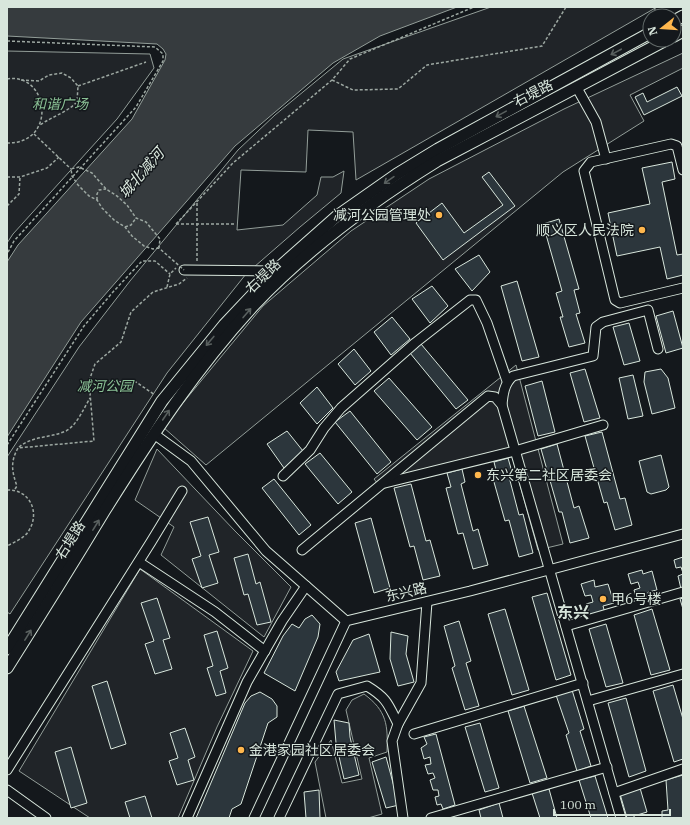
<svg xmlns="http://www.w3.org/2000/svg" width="690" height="825" font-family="'IBM Plex Serif','Noto Sans SC',serif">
<rect width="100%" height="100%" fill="#14181c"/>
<g fill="#202428" stroke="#939e99">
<path d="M491,7H657L356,180L353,132L308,130L306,172L241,170L237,230L283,225L317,195L321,177H333L344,171L341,193L300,227L246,274L167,373L10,614L7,612V457L79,347L130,281L238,150L275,115L343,59Z"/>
<path d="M7,51L150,54L154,68L117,119L13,234L7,243Z"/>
<path d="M683,53V68L630,95L644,121L563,172L206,465L163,427L263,306L351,231L429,179L564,109Z"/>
<path d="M516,365L563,544L538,550L510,449L405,475L382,489L374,479Z"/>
<path d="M157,449L235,531L291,587L264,637L161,555L174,527L135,500Z"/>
<path d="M140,569L253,651L217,727L178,818H90L19,771Z"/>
<path d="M364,694C387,711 388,725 387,752L369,758L382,814L368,818H326L315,762L331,740L342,783L362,779L346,710L352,700Z"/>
</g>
<path fill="#363b3e" stroke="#939e99" d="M7,7H457L380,36L333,63L235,146L81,322L7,437V262L18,245L132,119L165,60L166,54L163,49L157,44L7,36Z"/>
<g fill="#2c363c" stroke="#d8e6dc">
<path d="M677,87L682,96L644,115L635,97L643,93L647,102Z"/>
<path d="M672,162L675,179L662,182L677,255L683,254V275L667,279L660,247L617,256L608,213L650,204L642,168Z"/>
<path d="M489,172L515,206L443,260L416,223L442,203L464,233L503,205L482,177Z"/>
<path d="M559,219L579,289L574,290L580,313L576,314L585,343L569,347L560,317H563L556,293L562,291L543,224Z"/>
<path d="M479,255L490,272L472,291L455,269Z"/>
<path d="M517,281L539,357L522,361L501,286Z"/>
<path d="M432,286L448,306L430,323L412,299Z"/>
<path d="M673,311L683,348L666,353L656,316Z"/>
<path d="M392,317L410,339L391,355L374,332Z"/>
<path d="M629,323L640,361L624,365L613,327Z"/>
<path d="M421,344L468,400L456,409L410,353Z"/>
<path d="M354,349L371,371L355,385L338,364Z"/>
<path d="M585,369L600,418L584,422L570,373Z"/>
<path d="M661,369L668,378L675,408L652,414L644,382L645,372Z"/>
<path d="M633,375L643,416L628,419L619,378Z"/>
<path d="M389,378L432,427L417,440L374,391Z"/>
<path d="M542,381L555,432L538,436L525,386Z"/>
<path d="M317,387L333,408L317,424L300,403Z"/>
<path d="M350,411L391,462L377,474L335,422Z"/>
<path d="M287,431L303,451L284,468L267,444Z"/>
<path d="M602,432L620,499L625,498L632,525L615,530L607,502L604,503L585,436Z"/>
<path d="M557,444L574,508L579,506L589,538L570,543L562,512H559L541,449Z"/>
<path d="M320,453L352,492L338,504L305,464Z"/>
<path d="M661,455L669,487L666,490L651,494L647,492L639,461Z"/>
<path d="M508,458L512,472L508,473L519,515L523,514L533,553L519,557L509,520L505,521L492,475L497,474L494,462Z"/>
<path d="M462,469L465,482L461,484L473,531L478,529L488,565L473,569L463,533L458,534L446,488L451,487L447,473Z"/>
<path d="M274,479L311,525L299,535L262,488Z"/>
<path d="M411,484L426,541L430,540L440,576L423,580L414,546L410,547L394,488Z"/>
<path d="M208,517L219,552L209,555L218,583L202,588L192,559L201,556L190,522Z"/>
<path d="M371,518L390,588L374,593L355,523Z"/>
<path d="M248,554L256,584L260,582L271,622L257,625L248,594L244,595L234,558Z"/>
<path d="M683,557V573L681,567L676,568L674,560Z"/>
<path d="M642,570L643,574L652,571L657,590L648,592L649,596L637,600L634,590L640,588L638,582L631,584L628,574Z"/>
<path d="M683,574V588L681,589L678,576Z"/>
<path d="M594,580L595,587L608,584L614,603L603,606L605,613L590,617L586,604L593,602L591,595L585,596L581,584Z"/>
<path d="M547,593L571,675L556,680L532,597Z"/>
<path d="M157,598L170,638L163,640L172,669L155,674L145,644L154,641L141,603Z"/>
<path d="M683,598V609L680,599Z"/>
<path d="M505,609L529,690L512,695L488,614Z"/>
<path d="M652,609L670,670L651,675L634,615Z"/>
<path d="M312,615L320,624L318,637L295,691L264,673L283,636L292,624L299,628L305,619Z"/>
<path d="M459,621L471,661L466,663L479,706L465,710L452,668L455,666L444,626Z"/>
<path d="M606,624L623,683L606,687L589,629Z"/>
<path d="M217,631L228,668L220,671L226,693L216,696L207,668L213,666L204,635Z"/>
<path d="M391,632L408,636L406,654L414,682L398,686L390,659Z"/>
<path d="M369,634L380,672L339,681L336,672L353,640Z"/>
<path d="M107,681L126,744L111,749L92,686Z"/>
<path d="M673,685L683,719V759L674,762L653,691Z"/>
<path d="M572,690L584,729L580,731L591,766L577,771L566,735L569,733L556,695Z"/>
<path d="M260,692L272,699L277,706V717L268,723L241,804L232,809L229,818H196L245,703L251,696Z"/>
<path d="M626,698L646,771L629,777L608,703Z"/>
<path d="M524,706L547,778L530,783L508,711Z"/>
<path d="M334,720L349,723L350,737L359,775L344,779L336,743Z"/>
<path d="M480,723L499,788L485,792L465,727Z"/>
<path d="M185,728L195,757L188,760L194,780L177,785L169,761L178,758L170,733Z"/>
<path d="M436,734L455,805L443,809L441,804L437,805L435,797L439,796L438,790H433L430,780L435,778L433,773L428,774L425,765L431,764L430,757L424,759L421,748L427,744L424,737Z"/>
<path d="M71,747L87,803L71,808L55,752Z"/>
<path d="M386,757L399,805L386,808L372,762Z"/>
<path d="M683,775V818H662V811L668,810L666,780Z"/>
<path d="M595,776L608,818H591L579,780Z"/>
<path d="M640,788L647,812L634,816V818H627L620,794Z"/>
<path d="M549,789L557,818H540L532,793Z"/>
<path d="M319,790L320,818H306L304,792Z"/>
<path d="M145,796L152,818H130L125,802Z"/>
<path d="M499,803L503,818H481L479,810Z"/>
</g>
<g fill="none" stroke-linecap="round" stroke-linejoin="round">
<g stroke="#d8e6dc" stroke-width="11">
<g id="minor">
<path d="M577,88L596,122L606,159"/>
<path d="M683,170L677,146L671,144L591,162L584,171L615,300L620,303L683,288"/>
<path d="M184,270L275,271"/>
<path d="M502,405C503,394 504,384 513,376L593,356L596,327L603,322L648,310L658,349"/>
<path d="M154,434L191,461L266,551L346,621"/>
<path d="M283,476L310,450L324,428L341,408L415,343L470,300H476L487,323L507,381"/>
<path d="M385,483L515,451L603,425"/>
<path d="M302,550L488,396L495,397L502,405L621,818"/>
<path d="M139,562L215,612L265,651"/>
<path d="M566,626L683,592"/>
<path d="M588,701L683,674"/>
<path d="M414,734L583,683"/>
<path d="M7,770L151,542L182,491"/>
<path d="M7,790L46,818"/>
<path d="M614,793L683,769"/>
<path d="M187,818L247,682L282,621L306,586"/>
<path d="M254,818L346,621L470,591L683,534"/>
<path d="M279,818L338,694L367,686C387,698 388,704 398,724"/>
<path d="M403,818L392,741L398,724L421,683L427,602"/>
<path d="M431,818L607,767"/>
</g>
</g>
<g stroke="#d8e6dc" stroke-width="13">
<g id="major">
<path d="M674,21L683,16"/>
<path d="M674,36L683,31"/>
<path d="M7,649L162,401L224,325L275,271L337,216L397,174L438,149L650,33"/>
<path d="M7,668C40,616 73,563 105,510C150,438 196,368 254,305C307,249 371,202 437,161L666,40"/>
</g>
</g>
<g stroke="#9da8a2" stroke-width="1.5" stroke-dasharray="3 2" stroke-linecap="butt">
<path d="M654,7L658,16"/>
<path d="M7,41L155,47L163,54V61L136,107L14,241L7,254"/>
<path d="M7,79C49,72 58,144 7,143"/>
<path d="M21,80L39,81L49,75L62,73L71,78L78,86L77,102C66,113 53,116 40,125"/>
<path d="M332,80L353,90L398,89L427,65L542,46L566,7"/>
<path d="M78,86L146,62"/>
<path d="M34,134L71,169"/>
<path d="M7,177H20L47,168L59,157"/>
<path d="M97,200V194L99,190L106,189"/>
<path d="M7,206L19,194L20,177"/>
<path d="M176,224L233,163L332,80L350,59L474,7"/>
<path d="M176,224H236"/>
<path d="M125,227L131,225L136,218"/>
<path d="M197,261V201"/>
<path d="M167,287L170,274L176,268"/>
<path d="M89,381L136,382L155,395"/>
<path d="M7,445L84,326L113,292L142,261H155L170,274"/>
<path d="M19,447C32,436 50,438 66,431C77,425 84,408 90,398"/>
<path d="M15,489L17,486C12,472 10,462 18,448L94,441L89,381L95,364L121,342L131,312L153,292L179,284L187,278"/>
<path d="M7,490C30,489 41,513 28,532C24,538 13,543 7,546"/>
</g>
<use href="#minor" stroke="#14181c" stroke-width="9"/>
<use href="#major" stroke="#14181c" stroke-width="11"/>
<path stroke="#9da8a2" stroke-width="1.5" stroke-dasharray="3 2" stroke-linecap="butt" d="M159,248L153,249L144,246L132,236L125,227L114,220L102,208L97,200L89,196L78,185L72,176L71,169L79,167L92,173L106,189L117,196L127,205L136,218L146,222L160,239L159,248L184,270"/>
</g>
<defs><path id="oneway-shaft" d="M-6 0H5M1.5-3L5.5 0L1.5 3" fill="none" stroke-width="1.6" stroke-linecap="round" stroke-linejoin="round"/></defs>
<g stroke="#59605f">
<use href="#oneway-shaft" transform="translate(616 52) rotate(152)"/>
<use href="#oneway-shaft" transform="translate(501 114) rotate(151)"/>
<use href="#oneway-shaft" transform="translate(389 180) rotate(145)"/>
<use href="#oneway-shaft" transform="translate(247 313) rotate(-49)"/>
<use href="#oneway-shaft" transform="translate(210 341) rotate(130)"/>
<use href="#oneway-shaft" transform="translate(166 415) rotate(-56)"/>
<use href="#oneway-shaft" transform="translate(96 525) rotate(-58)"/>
<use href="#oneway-shaft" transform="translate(28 635) rotate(-58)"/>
</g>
<g fill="#ffb74d" stroke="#14181c" stroke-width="1.5">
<circle cx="439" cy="215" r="4"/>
<circle cx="642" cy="230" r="4"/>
<circle cx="478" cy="475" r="4"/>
<circle cx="603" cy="599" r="4"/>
<circle cx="241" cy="750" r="4"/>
</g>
<g text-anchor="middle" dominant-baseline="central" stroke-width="3" stroke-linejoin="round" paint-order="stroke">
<g font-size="14" fill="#d8e6dc" stroke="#14181c">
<text transform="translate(533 93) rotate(-27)">右堤路</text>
<text transform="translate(263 276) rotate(-44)">右堤路</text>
<text transform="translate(70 540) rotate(-58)">右堤路</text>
<text transform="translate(406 592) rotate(-13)">东兴路</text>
</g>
<g font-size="14" font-style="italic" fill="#8ac095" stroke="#14181c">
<text x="60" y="104">和谐广场</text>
<text x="105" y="386">减河公园</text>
</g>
<g font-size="14" fill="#d8e6dc" stroke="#14181c" text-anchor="start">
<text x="431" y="215" text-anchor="end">减河公园管理处</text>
<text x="634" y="230" text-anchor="end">顺义区人民法院</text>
<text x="486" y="475">东兴第二社区居委会</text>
<text x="611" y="599">甲6号楼</text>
<text x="249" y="750">金港家园社区居委会</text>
</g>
<g font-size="15" font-style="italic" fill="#d8e6dc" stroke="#14181c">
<text transform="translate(141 173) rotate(-49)">城北减河</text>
</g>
<g font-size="16" font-weight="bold" fill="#d8e6dc" stroke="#14181c">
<text x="573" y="612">东兴</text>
</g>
</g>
<rect width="690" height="825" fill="none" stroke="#d8e6dc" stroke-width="16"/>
<g transform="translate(662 28) rotate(253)"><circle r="19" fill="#14181c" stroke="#626a69"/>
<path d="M0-3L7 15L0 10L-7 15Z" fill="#ffb74d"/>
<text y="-6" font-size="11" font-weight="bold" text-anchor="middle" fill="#d8e6dc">N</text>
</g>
<path d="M554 809v6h116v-6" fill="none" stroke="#d8e6dc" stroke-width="2"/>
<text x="560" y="809" font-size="12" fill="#d8e6dc" stroke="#14181c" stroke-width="3" paint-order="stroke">100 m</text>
</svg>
